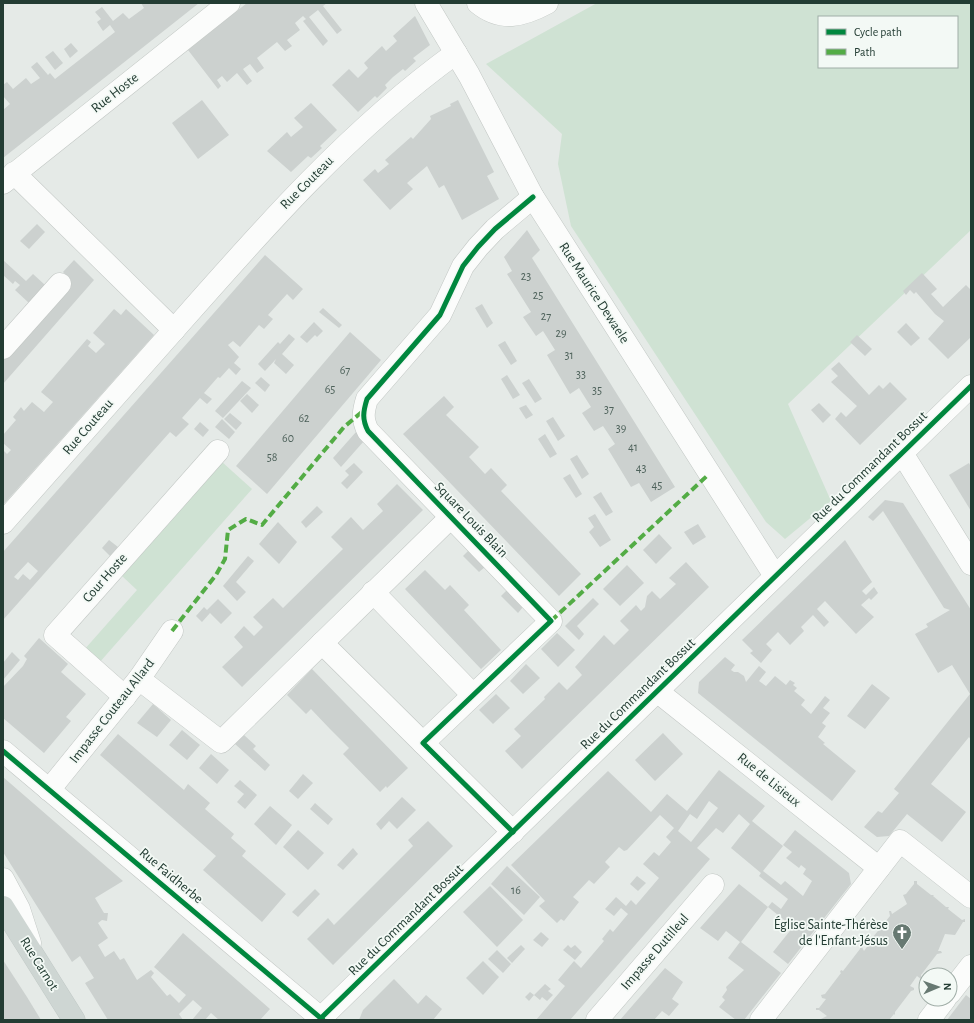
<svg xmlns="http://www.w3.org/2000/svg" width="974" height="1023" font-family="'Alegreya Sans',sans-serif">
<rect width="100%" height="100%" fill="#e5eae7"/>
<g fill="#cfe2d3" fill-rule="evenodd">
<path d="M597,3H971V230L788,404L831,501L785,539L766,522L571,226L558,164L562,134L486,64ZM819,17H957V67H819Z"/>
<path d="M222,462L252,489L99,663L84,650L137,590L122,576Z"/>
</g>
<g fill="#ccd1cf" fill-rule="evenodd">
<path d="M141,3H199L3,158V110L10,104L3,96V85L7,82L13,89L26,78L31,84L40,78L31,67L37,62L48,75L50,73L55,79L115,32L110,25L103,31L97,22L101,19L95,12L102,7L113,21L123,13L129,19L144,8Z"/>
<path d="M247,3H327L323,6L342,30L337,34L318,10L309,17L328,41L323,46L303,21L306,19L303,16L295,23L300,30L287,40L292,46L285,51L277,42L257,58L264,68L257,73L250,64L243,69L252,81L247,85L237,73L227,82L222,76L217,80L221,86L218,89L188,50Z"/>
<path d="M415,16L430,45L413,58L416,61L405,71L403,69L393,77L385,85L387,88L377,98L375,96L358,112L332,85L349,69L358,78L368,68L364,63L382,46L386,51L397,41L393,36Z"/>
<path d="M71,43L78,51L70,58L64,49Z"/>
<path d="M53,51L63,63L55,70L45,57Z"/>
<path d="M202,100L229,135L198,159L172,123Z"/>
<path d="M458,100L494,172L487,176L499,199L462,220L444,185L439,188L427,166L407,183L413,189L390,210L363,180L375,169L378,173L389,164L385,160L411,137L413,139L431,119L430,116L451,106L450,104Z"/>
<path d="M311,103L337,130L320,146L322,148L311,158L308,156L291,172L267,151L287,132L291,137L303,127L294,118Z"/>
<path d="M37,224L45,232L29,249L20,241Z"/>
<path d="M527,230L540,250L532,258L675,487L651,502L639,483L631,487L608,449L615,444L603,426L594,431L582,413L591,407L579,388L570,394L547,355L555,350L543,331L536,336L523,317L531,312L507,274L512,271L504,257Z"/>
<path d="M265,255L303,289L293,300L287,294L268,315L273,319L264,329L259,325L240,347L233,341L228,345L239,357L234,363L241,369L236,375L229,368L220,378L218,377L204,393L212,399L207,404L200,398L182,418L189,424L176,437L170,432L3,620V552ZM28,562L38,571L30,580L23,574L18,580L14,577Z"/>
<path d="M3,260L26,281L33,274L45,285L29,303L15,290L20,285L15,281L13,284L3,275Z"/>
<path d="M74,260L94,280L3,384V358L71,280L63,272Z"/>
<path d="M922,273L937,289L931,294L943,307L966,285L971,290V337L948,359L928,339L944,321L935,314L916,292L914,294L910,290L906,295L903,291Z"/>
<path d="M482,304L493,323L487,328L475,308Z"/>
<path d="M323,308L342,325L339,328L319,312Z"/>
<path d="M114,309L121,315L126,309L154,335L3,505V450L7,454L11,450L3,443V435L16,420L13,417L21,407L24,411L32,402L44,412L53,402L41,392L87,339L91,342L88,346L96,353L105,344L93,333Z"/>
<path d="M314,322L323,331L317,337L315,335L307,343L300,337Z"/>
<path d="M906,323L920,338L911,346L897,332Z"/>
<path d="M350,332L381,360L267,494L236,466Z"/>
<path d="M289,334L295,339L282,354L294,365L286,374L274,363L276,359L265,371L258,364L278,342L280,344Z"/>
<path d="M857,335L872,349L865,356L850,342Z"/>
<path d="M505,341L517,361L511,365L498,345Z"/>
<path d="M839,362L869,395L879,385L883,389L890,382L907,399L860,445L835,419L841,412L846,417L857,406L831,382L838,376L831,369Z"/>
<path d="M507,375L520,395L513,399L501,379Z"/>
<path d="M261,377L270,385L265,392L255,383Z"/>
<path d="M529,379L542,399L535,403L522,383Z"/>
<path d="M242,381L251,388L223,418L215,411Z"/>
<path d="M247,394L259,405L252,413L240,401Z"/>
<path d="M444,396L454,407L446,415L479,447L469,457L485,474L491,468L507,485L501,491L581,574L559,596L403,434Z"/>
<path d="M819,403L831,415L823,423L811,410Z"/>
<path d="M526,405L533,415L526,419L519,408Z"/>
<path d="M230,413L242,423L236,430L224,419Z"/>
<path d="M553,417L565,436L558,441L546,421Z"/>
<path d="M222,419L235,432L229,439L215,427Z"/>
<path d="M200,422L209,430L203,437L194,429Z"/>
<path d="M356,432L364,441L341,467L333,458Z"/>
<path d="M545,434L557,454L550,458L538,439Z"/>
<path d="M577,455L589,474L582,479L570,459Z"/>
<path d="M354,463L363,472L347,489L341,483L349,475L345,471Z"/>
<path d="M969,463L971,467V511L949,475Z"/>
<path d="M570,474L582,494L576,498L563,478Z"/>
<path d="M397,484L423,510L242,687L222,667L243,647L234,637L244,626L254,636L263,627L253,617L273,598L283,608L343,549L331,537L351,517L363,530L383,511L377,504Z"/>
<path d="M601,492L613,512L606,516L593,497Z"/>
<path d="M885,500L903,503L971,610V740L969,737L931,784L966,812L942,842L907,814L889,836L877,837L864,827L878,811L882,813L899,793L894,789L970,694L952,665L938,673L915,634L928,627L926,624L950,610L944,608L883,511L873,521L868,517Z"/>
<path d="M317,506L323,512L306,528L301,522Z"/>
<path d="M595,514L611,540L600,547L589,532L594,527L588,518Z"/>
<path d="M278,522L297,542L279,564L259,544Z"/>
<path d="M698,524L706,537L693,545L684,532Z"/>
<path d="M659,534L672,548L656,564L643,550Z"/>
<path d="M109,540L118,547L110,556L102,548Z"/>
<path d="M845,540L872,582L862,591L866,595L874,587L878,593L871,600L869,598L861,605L874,617L856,634L825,601L817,609L829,622L824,627L813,615L801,627L804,631L790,645L778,632L766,644L772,650L761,663L750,653L753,651L742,640Z"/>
<path d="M469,550L485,567L479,572L463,556Z"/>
<path d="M248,556L254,561L236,582L246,592L237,601L223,586Z"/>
<path d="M686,562L709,587L522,769L505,751L521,736L514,729L545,699L544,697L559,682L567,690L582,675L575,667L604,635L614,645L629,630L620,621L636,605L641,611L645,607L647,596L652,591L660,599L676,584L669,578Z"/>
<path d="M627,565L644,583L620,606L603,589Z"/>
<path d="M425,570L445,590L450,585L469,605L464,610L501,650L481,669L405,589Z"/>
<path d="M507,590L523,607L518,613L501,596Z"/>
<path d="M593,598L599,604L577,626L584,634L579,640L565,626Z"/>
<path d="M218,599L232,613L221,624L210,613L202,622L196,616L204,607L207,610Z"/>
<path d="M557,633L575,650L558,667L541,649Z"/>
<path d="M39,638L68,664L61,672L86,694L66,717L71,721L44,753L3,718V687L23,666L27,659L24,656Z"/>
<path d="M12,652L20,660L3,680V663Z"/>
<path d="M725,657L735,665L731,670L734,672H738L744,676L746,682L759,666L766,672L759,681L766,686L775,676L786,685L790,680L795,683L793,685L797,688L794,691L805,700L801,705L811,714L825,696L830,700L823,708L830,713L822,723L826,726L818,737L825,743L823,744L856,771L832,801L698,693L699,682Z"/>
<path d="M526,664L540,678L523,694L510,681Z"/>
<path d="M312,669L408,768L387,788L386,786L380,792L343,754L349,748L330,729L311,709L306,714L287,695Z"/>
<path d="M872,684L890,698L865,729L847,716Z"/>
<path d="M496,694L510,708L493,724L479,710Z"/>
<path d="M153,704L171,720L157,737L137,723Z"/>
<path d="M182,730L200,745L187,760L169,745Z"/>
<path d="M663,733L683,754L655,781L635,760Z"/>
<path d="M118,734L184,790L188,784L210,803L205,809L234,834L231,838L246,851L242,856L286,894L262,922L203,870L216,856L100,755Z"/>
<path d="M244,735L256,746L253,749L270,765L265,771L235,744Z"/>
<path d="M211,754L229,770L217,784L199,768Z"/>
<path d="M719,770L765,806L752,821L783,846L763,871L781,885L785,881L803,896L812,881L803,874L806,869L801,865L799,868L786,858L792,852L783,845L795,830L849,873L851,884L788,964L773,952L793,927L768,907L772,902L781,909L788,899L759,876L761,873L731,848L750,824L739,814L723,833L716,828L697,848L710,859L570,1020H536L565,986L558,980L574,961L581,968L604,941L602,939L610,929L613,932L628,914L621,908L614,916L605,909L616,897L626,906L631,900L636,905L659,878L643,864L654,852L659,856L671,842L666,837L674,828L660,815L627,850L624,851L619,847L605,862L610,867L594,884L589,880L573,897L579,902L564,921L561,919L557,923L539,906L545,901L511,865L608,771L651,812L667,794L687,811ZM709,801L718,808L691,842L678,831L690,814L697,819Z"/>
<path d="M303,774L313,783L298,799L289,791Z"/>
<path d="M3,777L123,881L95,898L104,913H108L107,921L102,920L98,923L108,938L98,945L105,957L114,951L120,960L124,958L137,980L151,970L154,973L151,977L167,996L170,994L179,1003L186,995L154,967L183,933L270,1009L260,1020H219L211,1013L205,1020H192L202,1008L193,1000L179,1014L183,1020H108L85,983L94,978L80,956L72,962L3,852Z"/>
<path d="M240,780L257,795L245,809L237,802L244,794L234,786Z"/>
<path d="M402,797L416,810L397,829L389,821L381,830L376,824Z"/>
<path d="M315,803L333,819L328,825L310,809Z"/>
<path d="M270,806L292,825L276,845L254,824Z"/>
<path d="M428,821L453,846L333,965L307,939L328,918L334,925L413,846L408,840Z"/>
<path d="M298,830L324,853L308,870L283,847Z"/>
<path d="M353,848L358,854L343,870L337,865Z"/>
<path d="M507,866L540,897L524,915L491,884Z"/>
<path d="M637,876L646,883L638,891L630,884Z"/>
<path d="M914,881H917V884L931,895H934L933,896L946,907H949L948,909L962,920L965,919V922H963L955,935L945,934L938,951H941L942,953L937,954L921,975V979L917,976L910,986L914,988V990L911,991L895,1012V1015L894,1014L889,1020H819L827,1016L819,1010H816V1008H819L826,999L822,998L821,995L825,994L841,973L840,972L841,970L843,971L860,949V947H862L864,951L872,940H869V938L873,937L890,916L889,911H891L892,914L907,904L903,895L906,894L914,884Z"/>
<path d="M739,884L768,907L741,942L781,973L744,1020H736L719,1007L725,1000L722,997L727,990L726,987L744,970L728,958L740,942L726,931L718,941L700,928Z"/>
<path d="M490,886L523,920L497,947L463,912Z"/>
<path d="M315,889L320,894L298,917L292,912Z"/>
<path d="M541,932L549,939L542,947L533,940Z"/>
<path d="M521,945L525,949L512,963L507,958Z"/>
<path d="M568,945L571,948L575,945L582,952L575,960L563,950Z"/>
<path d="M497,950L511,964L503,973L488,959Z"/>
<path d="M3,960L27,997L41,1020H3Z"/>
<path d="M483,961L499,977L483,995L466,978Z"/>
<path d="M665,968L683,982L672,999L679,1004L669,1016L662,1011L654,1020H620Z"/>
<path d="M394,979L418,1004L426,995L442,1009L433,1020H359L363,1010Z"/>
<path d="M545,984L551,989L548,991L553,995L547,1001L542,997L540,1000L534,995L529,1001L525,997L530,992L534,995Z"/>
<path d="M966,995L971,999L970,1020H947Z"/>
</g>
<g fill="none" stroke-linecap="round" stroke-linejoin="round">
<g stroke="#c2c7c4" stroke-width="23">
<g id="minor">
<path d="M426,3L469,75L533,197L775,576"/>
<path d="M478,3C501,22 523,16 547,3"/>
<path d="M14,173L174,330"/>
<path d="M3,183L229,3"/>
<path d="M3,348L60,284"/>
<path d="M902,453L971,564"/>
<path d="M3,523C60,459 117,395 173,331C261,231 348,131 456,53"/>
<path d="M373,592L473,695"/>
<path d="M322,643L423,743"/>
<path d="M139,679L221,742L451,517"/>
<path d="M658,692L879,868"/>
<path d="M125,697L55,635L218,451"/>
<path d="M3,751L323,1020"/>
<path d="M49,790L139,679L172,631"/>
<path d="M513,832L423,743L551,621L368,431C362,419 363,412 367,399L440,315L463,266L478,247L495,229L533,197"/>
<path d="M3,879L19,909L30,943"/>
<path d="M950,993L971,966"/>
<path d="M321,1018L971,386"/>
<path d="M597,1020L713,885"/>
<path d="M761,1020L900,841L971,897"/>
<path d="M929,1020L945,999"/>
</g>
</g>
<g stroke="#c1c9c6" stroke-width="23">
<path id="major" d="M3,907L74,1020"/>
</g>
<use href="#minor" stroke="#fbfcfb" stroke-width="22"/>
<use href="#major" stroke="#ced6d3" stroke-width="22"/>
<g stroke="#53ac45" stroke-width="4" stroke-dasharray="8 4" stroke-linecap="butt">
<path d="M551,621L709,474"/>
<path d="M172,631L216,575L225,559L228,530L246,519L262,525L344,427L363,411"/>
</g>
<g stroke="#f3f9f5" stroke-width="8">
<g id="cycleway">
<path d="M3,751L323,1020"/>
<path d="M513,832L423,743L551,621L368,431C362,419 363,412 367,399L440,315L463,266L478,247L495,229L533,197"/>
<path d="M321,1018L971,386"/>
</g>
</g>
<use href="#cycleway" stroke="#00873e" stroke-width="5"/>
</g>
<defs>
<g id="church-pin" transform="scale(1)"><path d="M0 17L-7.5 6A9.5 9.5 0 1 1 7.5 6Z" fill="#677972" stroke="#f3f9f5"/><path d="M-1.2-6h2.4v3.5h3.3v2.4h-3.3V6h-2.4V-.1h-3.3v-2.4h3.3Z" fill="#fff"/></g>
</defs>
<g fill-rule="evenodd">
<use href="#church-pin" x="902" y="933"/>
</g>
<g text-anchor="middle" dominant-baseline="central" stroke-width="3.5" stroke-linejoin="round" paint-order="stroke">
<g font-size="12" fill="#4e625b">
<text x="526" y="276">23</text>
<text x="538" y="295">25</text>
<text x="546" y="316">27</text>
<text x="561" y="333">29</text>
<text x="569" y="355">31</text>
<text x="345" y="370">67</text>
<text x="581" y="374">33</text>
<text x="330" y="389">65</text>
<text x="597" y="390">35</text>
<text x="609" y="409">37</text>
<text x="304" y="418">62</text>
<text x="621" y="428">39</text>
<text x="288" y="438">60</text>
<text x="633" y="447">41</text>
<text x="272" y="457">58</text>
<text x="641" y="468">43</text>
<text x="657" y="485">45</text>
<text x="516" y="890">16</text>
</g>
<g font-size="14" fill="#233c33" stroke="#f3f9f5">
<text transform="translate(115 93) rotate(-38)">Rue Hoste</text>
<text transform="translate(307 183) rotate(-45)">Rue Couteau</text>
<text transform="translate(594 293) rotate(57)">Rue Maurice Dewaele</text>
<text transform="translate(88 427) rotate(-49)">Rue Couteau</text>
<text transform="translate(870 467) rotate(-44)">Rue du Commandant Bossut</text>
<text transform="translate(471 520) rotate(46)">Square Louis Blain</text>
<text transform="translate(105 578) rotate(-49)">Cour Hoste</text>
<text transform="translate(638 694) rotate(-44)">Rue du Commandant Bossut</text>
<text transform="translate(112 711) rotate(-52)">Impasse Couteau Allard</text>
<text transform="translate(769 780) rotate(39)">Rue de Lisieux</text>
<text transform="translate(171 876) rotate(40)">Rue Faidherbe</text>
<text transform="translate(406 920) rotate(-44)">Rue du Commandant Bossut</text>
<text transform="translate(655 952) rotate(-49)">Impasse Dutilleul</text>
<text transform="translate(39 964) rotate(58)">Rue Carnot</text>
</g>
<g font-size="14" fill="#233c33" stroke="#f3f9f5" text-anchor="end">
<text x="888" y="925">Église Sainte-Thérèse<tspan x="888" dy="16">de l'Enfant-Jésus</tspan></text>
</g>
</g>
<rect width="974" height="1023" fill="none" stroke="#233c33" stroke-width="8"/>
<rect x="818" y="16" width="140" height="52" fill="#f3f9f5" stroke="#a0ada7"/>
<rect x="826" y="29" width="20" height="6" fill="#00873e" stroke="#a0ada7"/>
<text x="854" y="36" font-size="12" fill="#233c33">Cycle path</text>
<rect x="826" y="49" width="20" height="6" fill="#53ac45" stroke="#a0ada7"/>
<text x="854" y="56" font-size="12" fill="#233c33">Path</text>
<g transform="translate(938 987) rotate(88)"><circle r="19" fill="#f3f9f5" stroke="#a0ada7"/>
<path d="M0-3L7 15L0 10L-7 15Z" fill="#677972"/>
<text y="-6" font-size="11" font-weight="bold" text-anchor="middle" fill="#233c33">N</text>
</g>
</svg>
